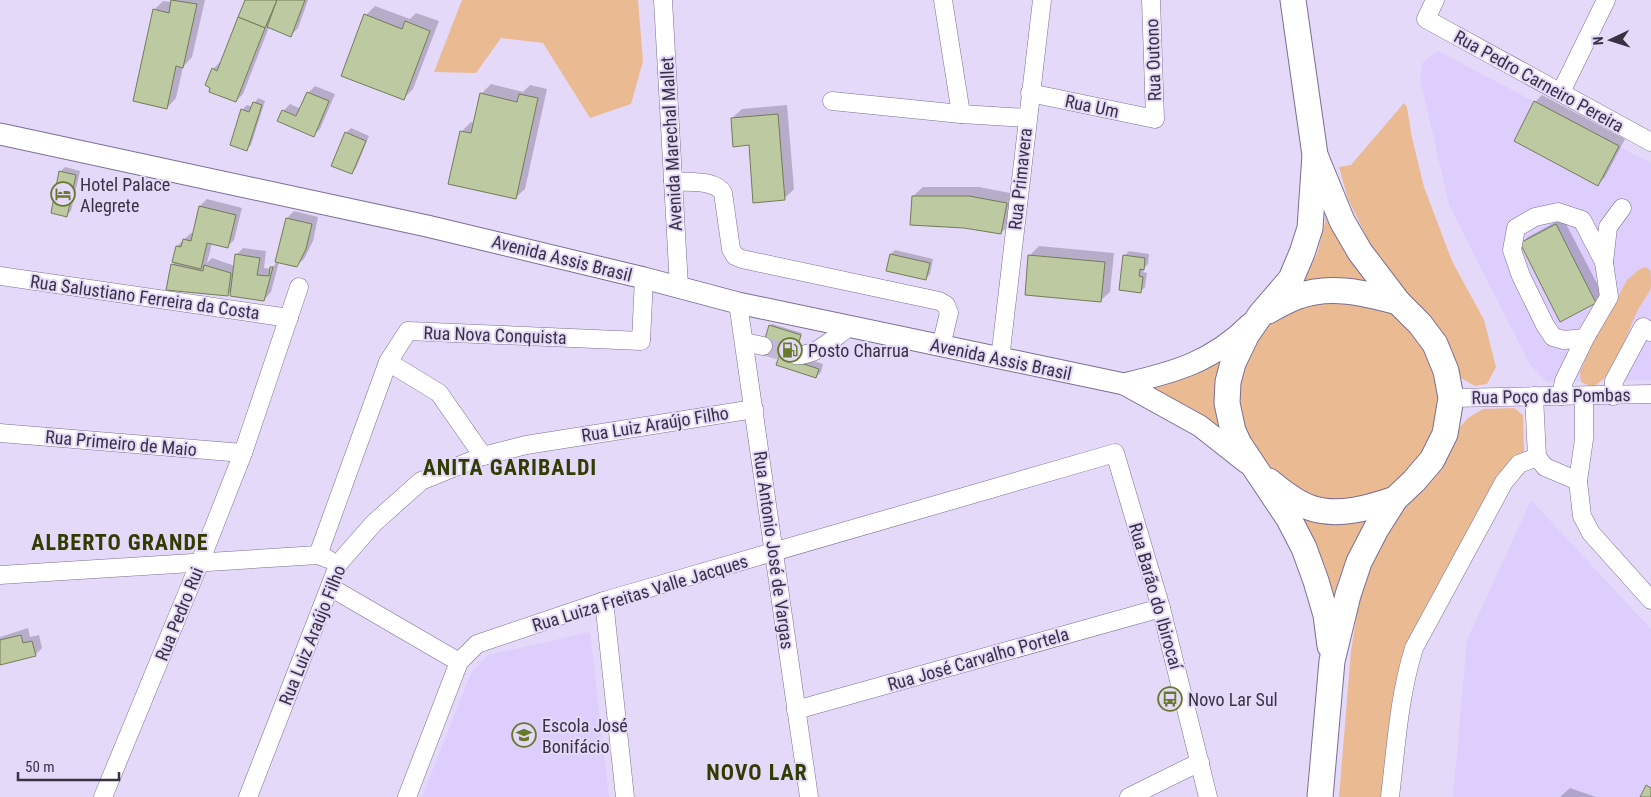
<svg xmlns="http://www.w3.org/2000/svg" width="1651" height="797" font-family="'Roboto Condensed',sans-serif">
<rect width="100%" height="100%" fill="#e5d9fa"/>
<g fill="#decefd">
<path d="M1438,51L1651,163V380L1547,382L1530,365L1449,205L1420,78L1423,62Z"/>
<path d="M1531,500L1651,629V797H1453L1467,640Z"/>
<path d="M590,632L609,797H422L471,673L488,655Z"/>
</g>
<g fill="#eaba92">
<path d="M462,0H638L643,61L631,104L590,118L543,43L501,38L476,73L434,72Z"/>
<path d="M1404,103L1407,107L1412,138L1424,187L1452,261L1484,320L1496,367L1487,384L1475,386L1461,378L1451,353L1405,298L1370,244L1348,199L1339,167L1351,165Z"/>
<path d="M1327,197L1374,287L1299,290L1317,254L1325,223Z"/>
<path d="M1645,267L1650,270C1651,275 1651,281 1651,286C1649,296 1640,304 1636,314C1627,333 1615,374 1596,385C1591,388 1586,384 1581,382L1580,372L1590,348L1627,280L1640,269Z"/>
<circle cx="1339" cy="400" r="102"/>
<path d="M1228,358L1224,435L1139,387L1177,380L1199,372Z"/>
<path d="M1514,408L1523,415L1524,453L1497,481L1457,550L1411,643L1384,797H1339L1351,651L1359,601L1372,561L1401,512L1434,478L1453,435L1468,418L1483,409Z"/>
<path d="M1297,513H1378L1338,610L1328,575L1316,545Z"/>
</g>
<g fill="#0003">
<path d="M173,0H205L192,57L183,67L176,98L167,108L154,10L163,1L172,2Z"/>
<path d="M246,0H308L298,28L291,35L269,27L243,94L236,101L213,69L220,62L222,63Z"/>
<path d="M375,6L410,19L416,13L439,21L413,89L404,98L366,15Z"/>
<path d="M491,84L523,92L530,85L547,89L525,189L515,198L461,132L471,122L475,123L481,94Z"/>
<path d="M315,86L335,94L320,129L313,136L283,111L290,104L301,109L308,93Z"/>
<path d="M1542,95L1625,139L1605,177L1598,184L1535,102Z"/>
<path d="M258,98L265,101L251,145L246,149L242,110L247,105L252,107Z"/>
<path d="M787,105L794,189L784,199L732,118L742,109Z"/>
<path d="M351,128L369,136L356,168L352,172L346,133Z"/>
<path d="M65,167L80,171L71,211L67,215L60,172Z"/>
<path d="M923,187H979L1015,194L1010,224L1001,233L913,196Z"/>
<path d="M207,199L242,208L234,240L227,247L212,243L207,263L212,258L235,266L236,255L243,248L266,251L264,268L271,269L277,262L287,218L294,211L318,217L313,241L304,259L296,266L279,262L271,292L264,300L232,291L227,295L167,288L173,264L176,261L177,246L191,233H194L200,206Z"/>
<path d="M1563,218L1603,295L1596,302L1521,244L1528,237Z"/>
<path d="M1039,246L1114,253L1110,292L1100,301L1030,255Z"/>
<path d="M895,250L933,259L930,274L925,279L891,254Z"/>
<path d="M1129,251L1149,254L1148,264L1144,268L1143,272L1147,273L1145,287L1141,291L1124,256Z"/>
<path d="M772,324L802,333L795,355L823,364L821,372L816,377L778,364L783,354L770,326Z"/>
<path d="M28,628L30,637L39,635L42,648L35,655L0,664V637Z"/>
<path d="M1570,788L1596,797H1560Z"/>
</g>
<g fill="#bdc9a0" stroke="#727d57">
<path d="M171,0L197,4L183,68L176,66L167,109L133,101L153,9L169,13Z"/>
<path d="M245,0H277L265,28L238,17Z"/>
<path d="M277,0H305L291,37L267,27Z"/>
<path d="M364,14L402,29L405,21L430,31L404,100L341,76Z"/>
<path d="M238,17L265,28L236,102L209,92L210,88L205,85L212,68L217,71Z"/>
<path d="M307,92L329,101L314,137L277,121L282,110L296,116Z"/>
<path d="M480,93L517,102L519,94L538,98L516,199L448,184L460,131L471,133Z"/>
<path d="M1534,101L1619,146L1598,186L1514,141Z"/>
<path d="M253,102L262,105L247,151L230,145L241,109L249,112Z"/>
<path d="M778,114L785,200L753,203L749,145L733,147L731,118Z"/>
<path d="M345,132L366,141L352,174L331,166Z"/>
<path d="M59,171L76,175L67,217L51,213Z"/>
<path d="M912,196H969L1007,203L1001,234L964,228L910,225Z"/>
<path d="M199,206L236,215L228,248L207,243L201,269L172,262L176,246L181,247L183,239L191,241Z"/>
<path d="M286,218L312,224L306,249L297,267L275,262Z"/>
<path d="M1556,224L1596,303L1560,322L1520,243Z"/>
<path d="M235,254L260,258L257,275L269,276L270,267H273L264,301L230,296Z"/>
<path d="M890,254L930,263L926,280L886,271Z"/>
<path d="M1028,255L1105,262L1101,302L1025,295Z"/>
<path d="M1123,255L1145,258L1144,270L1140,269L1139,276L1143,277L1141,293L1119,290Z"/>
<path d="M171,264L203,271L204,265L231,273L228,296L166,290Z"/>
<path d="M769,325L801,335L794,359L762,349Z"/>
<path d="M779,356L819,369L816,378L776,365Z"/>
<path d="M21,635L23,643L32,641L36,656L0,665V640Z"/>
<path d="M1646,785L1651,788V797H1640Z"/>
</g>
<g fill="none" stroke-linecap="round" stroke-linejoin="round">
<path stroke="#c2b8d5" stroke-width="18" stroke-dasharray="18 9" stroke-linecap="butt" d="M763,346L795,355"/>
<g stroke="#7b6e92" stroke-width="19">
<g id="minor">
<path d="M663,0L679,287"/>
<path d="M943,0L961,114"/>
<path d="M1435,0L1426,19L1651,142"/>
<path d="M1561,92L1606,0"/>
<path d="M1030,93L1155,119L1151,0"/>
<path d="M832,101L961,114L1027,118"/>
<path d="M673,181C688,183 715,179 723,193L731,249L735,256L742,259L939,301L946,305L949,313L941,346"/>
<path d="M1604,262L1608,227L1622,208"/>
<path d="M0,276L289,318"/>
<path d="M738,303L809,797"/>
<path d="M744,342L763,346"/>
<path d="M795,355C816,357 833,338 849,327"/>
<path d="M1000,359L1042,0"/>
<path d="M388,362L439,393L483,456"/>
<path d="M1534,396L1537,457L1545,467L1578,481"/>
<path d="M1561,396L1564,381L1585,338L1609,297L1604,262L1582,220L1558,212L1535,217L1516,228L1512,250L1521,276L1545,325L1553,337L1564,340L1585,338"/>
<path d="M1613,396L1614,381L1643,327L1651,332"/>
<path d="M1584,397V439L1578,481L1582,516L1591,533L1651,600"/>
<path d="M1451,398L1651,394"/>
<path d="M0,433L243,453"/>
<path d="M318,555L388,362L408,331L641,341L644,278"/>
<path d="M0,575L318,555L328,559"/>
<path d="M330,587L459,662"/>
<path d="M604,601L625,797"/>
<path d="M796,710L1161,608"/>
<path d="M103,797L200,562L243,453L299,287"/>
<path d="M248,797L339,563L374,523L421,481L483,456L526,445L754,409"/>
<path d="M407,797L459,662L477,644L604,601L1115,453L1161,608L1208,797"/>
<path d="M1129,797L1200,762"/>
<path d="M1390,797C1396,747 1399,696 1414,648L1504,482L1519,464L1537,457"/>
</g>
</g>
<g stroke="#7b6e92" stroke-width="23">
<g id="major">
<path d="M0,134L427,226L644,278L738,303L1124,384L1200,426L1247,463"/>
<path d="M1124,384C1175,372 1212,362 1250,324"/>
</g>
</g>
<g stroke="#7b6e92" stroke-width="27">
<g id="highway">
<path d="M1293,0L1315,155L1310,228L1302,253L1291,279L1261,314L1247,334L1233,363L1228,382L1227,403L1233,431L1239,444L1289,519L1304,548L1316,581L1326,615L1330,646"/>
<path d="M1315,155L1342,221L1360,252L1398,302L1420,324L1435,344L1446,371L1451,398L1445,434L1432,460L1414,481L1395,499L1376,529L1359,562L1348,595L1332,661L1320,797"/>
<path d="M1268,311C1277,306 1286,301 1296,297C1330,284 1365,293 1398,302"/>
<path d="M1269,481C1281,491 1296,503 1311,508C1338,517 1369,508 1395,499"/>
</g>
</g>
<use href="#minor" stroke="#fff" stroke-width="18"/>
<use href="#major" stroke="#fff" stroke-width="21"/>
<use href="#highway" stroke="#fff" stroke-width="25"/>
</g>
<defs>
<g id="hotel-ring" transform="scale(1.25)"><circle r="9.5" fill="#e5d9fa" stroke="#677a29" stroke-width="1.5"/><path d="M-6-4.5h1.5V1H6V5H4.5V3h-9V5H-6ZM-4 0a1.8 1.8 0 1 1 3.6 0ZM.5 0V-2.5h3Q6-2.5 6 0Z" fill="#677a29"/></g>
<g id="fuel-ring" transform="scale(1.25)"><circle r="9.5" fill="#e5d9fa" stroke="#677a29" stroke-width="1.5"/><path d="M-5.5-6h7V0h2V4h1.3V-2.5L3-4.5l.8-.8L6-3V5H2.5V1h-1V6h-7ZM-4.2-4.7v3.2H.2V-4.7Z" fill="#677a29"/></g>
<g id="bus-ring" transform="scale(1.25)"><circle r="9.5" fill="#e5d9fa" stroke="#677a29" stroke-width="1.5"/><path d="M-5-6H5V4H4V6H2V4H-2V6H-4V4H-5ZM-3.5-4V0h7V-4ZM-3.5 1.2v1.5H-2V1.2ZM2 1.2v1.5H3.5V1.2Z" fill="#677a29"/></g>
<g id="school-ring" transform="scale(1.25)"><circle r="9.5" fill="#e5d9fa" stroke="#677a29" stroke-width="1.5"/><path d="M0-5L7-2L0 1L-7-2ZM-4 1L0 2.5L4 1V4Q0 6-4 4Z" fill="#677a29"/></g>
</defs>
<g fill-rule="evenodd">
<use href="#hotel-ring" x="63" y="194"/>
<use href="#fuel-ring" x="790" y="350"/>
<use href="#bus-ring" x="1170" y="699"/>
<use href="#school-ring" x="524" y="735"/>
</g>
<g text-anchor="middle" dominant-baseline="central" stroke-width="4" stroke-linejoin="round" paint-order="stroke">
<g font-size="18" fill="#383242" stroke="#e5d9fa">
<text transform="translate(1153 60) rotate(-92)">Rua Outono</text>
<text transform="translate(1539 81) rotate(29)">Rua Pedro Carneiro Pereira</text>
<text transform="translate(1092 106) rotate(12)">Rua Um</text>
<text transform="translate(671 144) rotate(-93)">Avenida Marechal Mallet</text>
<text transform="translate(1020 179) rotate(-84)">Rua Primavera</text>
<text transform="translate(562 258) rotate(14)">Avenida Assis Brasil</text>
<text transform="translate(145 297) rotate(8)">Rua Salustiano Ferreira da Costa</text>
<text transform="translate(495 335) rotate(2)">Rua Nova Conquista</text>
<text transform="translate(1001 359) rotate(12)">Avenida Assis Brasil</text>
<text transform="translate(1551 396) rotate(-1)">Rua Poço das Pombas</text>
<text transform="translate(655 424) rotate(-9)">Rua Luiz Araújo Filho</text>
<text transform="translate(121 443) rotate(5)">Rua Primeiro de Maio</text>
<text transform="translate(774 550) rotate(82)">Rua Antonio José de Vargas</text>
<text transform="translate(640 593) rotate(-17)">Rua Luiza Freitas Valle Jacques</text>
<text transform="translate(1156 596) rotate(74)">Rua Barão do Ibirocaí</text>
<text transform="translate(179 614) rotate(-68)">Rua Pedro Rui</text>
<text transform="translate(312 635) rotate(-68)">Rua Luiz Araújo Filho</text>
<text transform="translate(978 659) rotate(-16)">Rua José Carvalho Portela</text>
</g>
<g font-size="18" fill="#383242" stroke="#e5d9fa" text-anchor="start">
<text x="80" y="184">Hotel Palace<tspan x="80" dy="21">Alegrete</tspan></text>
<text x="808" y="350">Posto Charrua</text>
<text x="1188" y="699">Novo Lar Sul</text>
<text x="542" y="725">Escola José<tspan x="542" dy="21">Bonifácio</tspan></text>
</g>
<g font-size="22" font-weight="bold" letter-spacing="1" fill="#303c00" stroke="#e5d9fa">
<text x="510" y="467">ANITA GARIBALDI</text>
<text x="120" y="542">ALBERTO GRANDE</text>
<text x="757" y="772">NOVO LAR</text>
</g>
</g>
<g transform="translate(1611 40) rotate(266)" stroke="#e5d9fa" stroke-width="4" paint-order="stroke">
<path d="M0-4L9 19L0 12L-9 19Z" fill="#383242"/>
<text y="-8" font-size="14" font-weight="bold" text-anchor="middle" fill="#383242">N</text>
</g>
<path d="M18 772v8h101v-8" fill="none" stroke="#383242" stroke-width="2.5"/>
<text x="25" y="772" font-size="15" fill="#383242" stroke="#e5d9fa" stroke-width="4" paint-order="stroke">50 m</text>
</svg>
